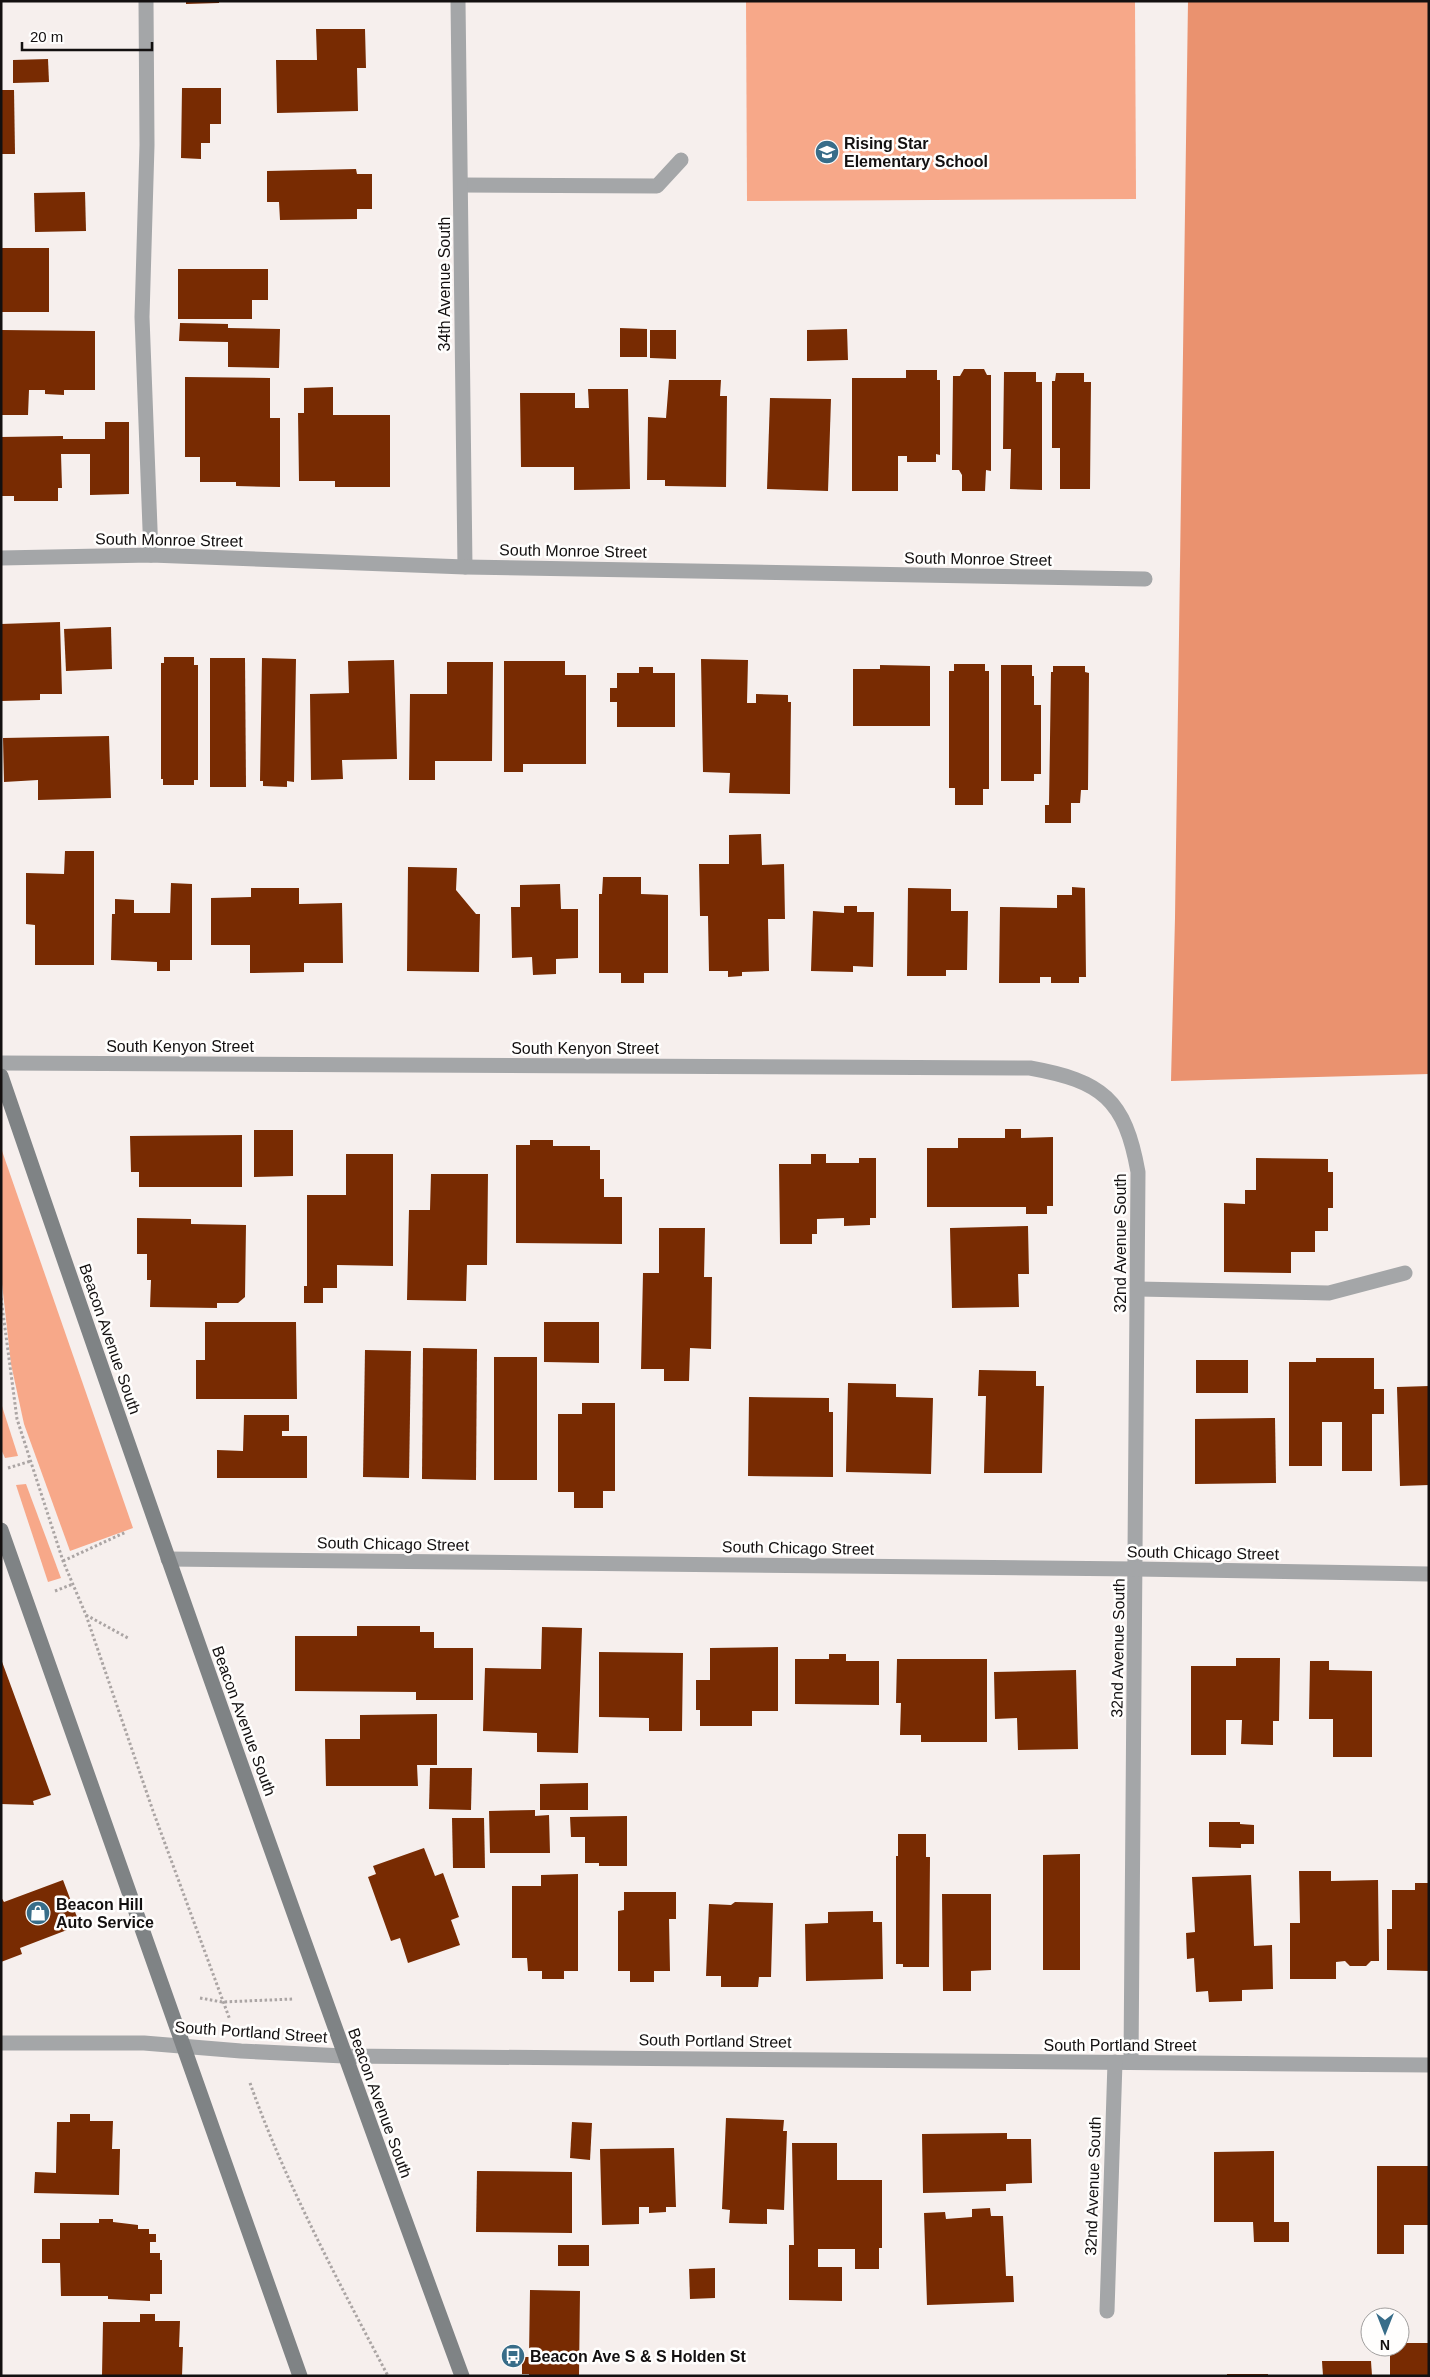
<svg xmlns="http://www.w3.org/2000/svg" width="1430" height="2377" font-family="Helvetica,sans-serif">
<rect width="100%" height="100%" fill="#f6efed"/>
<g fill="#f7a889">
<path d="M746,1H1135L1136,199L747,201Z"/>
<path d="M1,1148L133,1528L70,1551L24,1424L11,1364L1,1275Z"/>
<path d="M1,1403L18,1456L5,1458L1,1449Z"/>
<path d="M26,1484L61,1578L48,1582L16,1485Z"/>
</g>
<path fill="#ea926f" d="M1188,1H1429V1074L1171,1081L1175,918Z"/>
<g fill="#782b02">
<path d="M186,1H219V3L186,4Z"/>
<path d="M316,29H365L366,68H357L358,111L277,113L276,60H317Z"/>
<path d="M48,59L49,82L13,83V60Z"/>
<path d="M182,88H221V124H210V143H201V159L181,158Z"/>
<path d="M1,90H14L15,154H1Z"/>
<path d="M356,169L357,174H372V209H357V219L280,220L279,202H267V171Z"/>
<path d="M85,192L86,231L35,232L34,193Z"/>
<rect x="1" y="248" width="48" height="64"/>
<path d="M178,269H268V300H252V319H178Z"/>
<path d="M180,323L228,324V328L280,329L279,368L228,367V342L179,341Z"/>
<path d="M620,328L647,329V357H620Z"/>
<path d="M847,329L848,360L807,361V330Z"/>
<path d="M1,330L95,331V390H64V395L45,394V390H29L28,415H1Z"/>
<path d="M650,330H676V359L650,358Z"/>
<path d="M964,369H984L987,375H991V471L986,470L985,491H962V475L959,470H952L953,376H960Z"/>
<path d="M906,370H937V380H940V455L936,454V462H907V456H898V491H852V378H906Z"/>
<path d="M1004,372H1036V382H1042V490L1010,489L1011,449H1003Z"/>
<path d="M1056,373H1084V382H1091L1090,489H1060V448H1052V381H1055Z"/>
<path d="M185,377L270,378V418H280V487L236,486V482H200V457H185Z"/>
<path d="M669,380H721L720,396H727L726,487L665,486V480H647L648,417L666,418Z"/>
<path d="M333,387V415H390V487H335V481H299L298,413H304V388Z"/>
<path d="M588,389H628L630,489L574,490V467H521L520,393H575V408H589Z"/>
<path d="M770,398L831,399L828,491L767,489Z"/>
<path d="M105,422H129V494L90,495V454H61L62,488H58V501H14V496H1V437L63,436V439H105Z"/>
<path d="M60,622L62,694H40V700L1,701V624Z"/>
<path d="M111,627L112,669L66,671L64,629Z"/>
<path d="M164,657H194V665H198V780H194V785H163V779H161V663H164Z"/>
<path d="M210,658H245L246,787H210Z"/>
<path d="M262,658L296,659L294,782L287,781V787L263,786V781H260Z"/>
<path d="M701,659L748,660L747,703H756V694L788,695V702H791L790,794L729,793L730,773L703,772Z"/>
<path d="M394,660L397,759L342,760L343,779L311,780L310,694L349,693L348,661Z"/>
<path d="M504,661H565V675H586V764H523V772H504Z"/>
<path d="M447,662H493L492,761H435V780H409L410,694H447Z"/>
<path d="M954,664H985V671H989V789H983V805H955V788H949V671H954Z"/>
<path d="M880,665L930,666V726H853V669H880Z"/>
<path d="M1001,665H1032V676H1034V705H1041V774H1034V781H1001Z"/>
<path d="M1053,666H1085V672L1089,673L1088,790H1081L1080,803H1071V823H1045V805H1049L1051,672H1053Z"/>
<path d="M639,667H653V673H675V727H617V702H610V688H617V673H639Z"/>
<path d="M109,736L111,798L38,800V780L4,782L3,738Z"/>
<path d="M761,834L762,865L784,864L785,919H768L769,971L742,972V976L728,977V971H709L708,916H700L699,864H729V835Z"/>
<path d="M65,851H94V965H35V925L26,924V873L64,874Z"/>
<path d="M408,867L457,868L456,890L476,914H480L479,972L407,971Z"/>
<path d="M603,877H641V894L668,895V973H644V983H621V973H599V894H602Z"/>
<path d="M171,883L192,884V960H170V971H157V962L111,960L112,914H115V899L134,900V913H170Z"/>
<path d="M560,884L561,909H578V958L556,959V974L533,975L532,957L512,958L511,907H520V885Z"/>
<path d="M1072,887L1085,888L1086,977H1079V983H1051V977H1040V983H999L1000,907L1057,908V895H1072Z"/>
<path d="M251,888H299V904L342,903L343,963H304V972L250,973V945H211V898L251,897Z"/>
<path d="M908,888L951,889V911H968L967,970H946V976H907Z"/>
<path d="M844,906H857V912H874L873,967L853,966V972L811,971L813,911L844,913Z"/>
<path d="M1005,1129H1021V1138L1053,1137V1206H1047V1214H1026V1207H927V1148H958V1138H1005Z"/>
<path d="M254,1130H293V1176L254,1177Z"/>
<path d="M242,1135V1187H139V1172H131L130,1136Z"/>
<path d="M530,1140H553V1146H590V1150H600V1179H604V1197H622V1244L516,1243V1145H530Z"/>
<path d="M346,1154H393V1266L337,1265V1288H323V1303H304V1286H307V1195H346Z"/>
<path d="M811,1154H826V1163H859V1158H876V1218H870V1225L844,1226V1218L817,1219V1234H812V1244H780L779,1164H811Z"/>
<path d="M1256,1158L1328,1159V1172H1333V1208H1328V1231H1315V1252H1291V1273L1224,1272V1203L1245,1204V1190H1256Z"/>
<path d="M431,1174H488L487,1265H467L466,1301L407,1300L409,1210H430Z"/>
<path d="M137,1218L191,1219V1224L246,1225L245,1297L238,1303H217V1308L150,1307L151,1280H147V1254H137Z"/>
<path d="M1028,1226L1029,1274H1018L1019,1307L952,1308L950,1228Z"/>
<path d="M659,1228H705L704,1277H712L711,1349L690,1348L689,1381H664V1369H641L643,1273H659Z"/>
<path d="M205,1322H296L297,1399H196V1360H205Z"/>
<path d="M544,1322H599V1363L544,1362Z"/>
<path d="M423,1348L477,1349L476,1480L422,1479Z"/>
<path d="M365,1350L411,1351L409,1478L363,1477Z"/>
<rect x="494" y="1357" width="43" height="123"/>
<path d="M1316,1358H1374V1389H1384V1414H1372V1471H1342V1422H1322V1466H1289V1362H1316Z"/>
<rect x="1196" y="1360" width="52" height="33"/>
<path d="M979,1370L1036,1371V1386H1044L1042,1473H984L986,1396H978Z"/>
<path d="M848,1383L896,1384V1397L933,1398L931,1474L846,1472Z"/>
<path d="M1429,1386V1485L1400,1486L1397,1387Z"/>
<path d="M749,1397L829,1398V1412H833V1477L748,1476Z"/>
<path d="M582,1403H615V1491H603V1508H574V1492H558V1414H582Z"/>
<path d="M244,1415H289V1431H282V1436H307V1478H217V1450L243,1451Z"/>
<path d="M1275,1418L1276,1483L1195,1484V1419Z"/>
<path d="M357,1626H420V1632H434V1648H473V1700H416V1692L295,1691V1636H357Z"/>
<path d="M542,1627L582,1628L578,1753L537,1752V1733L483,1731L485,1668L541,1669Z"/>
<path d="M778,1647V1711H752V1726H700V1710H696V1680H710V1648Z"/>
<path d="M599,1652L683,1653L682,1731H649V1718L599,1717Z"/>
<path d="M829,1654H846V1661H879V1705L795,1704V1659H829Z"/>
<path d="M1236,1658H1280L1279,1721H1273V1745L1241,1744L1242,1720H1226V1755H1191V1666H1236Z"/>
<path d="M1,1659L51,1795L33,1801L34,1805L1,1804Z"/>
<path d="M897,1659H987V1742H921V1735H900L901,1703H896Z"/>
<path d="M1310,1661H1329V1670L1372,1671V1757H1333V1719H1309Z"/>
<path d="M1076,1670L1078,1749L1018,1750L1017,1718L995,1719L994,1672Z"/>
<path d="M437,1714V1765H417L418,1786H326L325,1739H360V1715Z"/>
<path d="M430,1768H472L471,1810L429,1809Z"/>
<path d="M588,1783V1810H540V1784Z"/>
<path d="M535,1810V1816L549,1815L550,1853H490L489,1811Z"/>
<path d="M627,1816V1866H599V1863H585V1837H571L570,1817Z"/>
<path d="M452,1818H484L485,1868H453Z"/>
<path d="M1209,1822H1240V1824L1254,1825V1844H1241V1848L1209,1847Z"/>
<path d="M898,1834H926V1857H930L929,1967H903V1964H896V1856H898Z"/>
<path d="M424,1848L435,1876L443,1873L459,1917L451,1920L460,1945L408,1963L400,1938L391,1941L368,1877L376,1874L373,1866Z"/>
<path d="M1080,1854V1970H1043V1855Z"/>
<path d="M1299,1871H1331V1881L1378,1880L1379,1961H1371L1366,1966H1350L1345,1961L1336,1962V1979H1290V1923H1300Z"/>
<path d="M578,1874V1971H564V1979H542V1971H528L527,1958H512V1886H541V1875Z"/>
<path d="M1251,1875L1254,1946L1272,1945L1273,1989L1242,1990V2001L1209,2002L1208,1991L1196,1992L1194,1958L1187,1959L1186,1933L1195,1932L1192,1877Z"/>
<path d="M63,1880L80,1925L20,1948L22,1954L1,1962V1897L4,1902Z"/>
<path d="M1415,1883H1429V1971L1387,1970V1929H1392V1890H1415Z"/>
<path d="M624,1892H676V1919H669L670,1971H654V1982H630V1971H618V1911L624,1910Z"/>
<path d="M942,1894H991V1970L971,1971V1991H943Z"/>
<path d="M735,1902L773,1903L771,1977H759L758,1987H721V1976H706L709,1904L731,1905Z"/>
<path d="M873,1911V1922H882L883,1979L806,1981L805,1924L828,1923V1912Z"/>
<path d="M70,2114H90V2121H113L112,2149H120L119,2195L34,2193L35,2172L56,2173L57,2122H70Z"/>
<path d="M726,2118L784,2120L783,2131H787L784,2210L767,2209V2224L729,2223L730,2210L722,2209Z"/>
<path d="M572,2122L592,2123L590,2160L570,2158Z"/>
<path d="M1007,2133V2139H1031L1032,2183L1006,2184V2191L923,2193L922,2134Z"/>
<path d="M792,2143H837V2180H882V2248H879V2269H855V2249H818V2267H842V2301L789,2300V2245H794Z"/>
<path d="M674,2148L676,2207H666V2212L649,2213V2207H639V2224L602,2225L600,2149Z"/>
<path d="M1274,2151V2222H1289V2242H1254L1253,2222H1214V2152Z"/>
<path d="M1377,2166H1429V2225H1404V2254H1377Z"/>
<path d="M477,2171L572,2172V2233L476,2232Z"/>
<path d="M990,2208L991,2216H1003L1006,2276H1013L1014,2302L927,2305L924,2213L945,2212L946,2219L972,2217V2209Z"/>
<path d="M99,2219H113V2222L138,2225V2229H149V2234H156V2242H150V2253H160V2260H162V2294H150V2301L108,2299V2296H61L60,2263H42V2239H60V2223H99Z"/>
<rect x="558" y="2245" width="31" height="21"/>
<path d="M715,2268V2298L690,2299L689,2269Z"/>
<path d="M530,2290L580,2291L579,2376H529V2374H522V2357H529Z"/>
<path d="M140,2314H155V2321H180L179,2347H183L182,2376H102L103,2322H140Z"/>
<path d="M1400,2343H1429V2376H1390V2347H1400Z"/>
<path d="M1322,2361H1371L1372,2376H1323Z"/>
<rect x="1227" y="2374" width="41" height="2"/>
</g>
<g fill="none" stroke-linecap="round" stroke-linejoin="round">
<g stroke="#aba5a4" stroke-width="3" stroke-dasharray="2.5 2.5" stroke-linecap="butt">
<path d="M1,1298L17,1419L63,1561L86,1615L153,1811L230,2020"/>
<path d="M8,1468L31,1461"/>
<path d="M63,1561L126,1532"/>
<path d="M55,1591L73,1584"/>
<path d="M86,1615L128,1638"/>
<path d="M200,1998L222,2002L293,1999"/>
<path d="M250,2083C285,2182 339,2283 388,2376"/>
</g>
<g stroke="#a4a6a8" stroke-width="15">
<path d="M146,1L147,145L142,317L151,555"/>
<path d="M461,185L657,186L681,160"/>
<path d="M1138,1289L1329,1293L1405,1273"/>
</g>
<g stroke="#a4a6a8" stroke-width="15">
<path d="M458,1L465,567"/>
<path d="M1,558L151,555L465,567L1145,579"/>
<path d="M1,1063L1030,1068C1102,1081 1125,1099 1138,1172L1131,2062"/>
<path d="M168,1559L1136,1569L1429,1574"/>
<path d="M1,2043H144L241,2051L344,2056L1429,2065"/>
<path d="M1107,2311L1115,2062"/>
</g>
<g stroke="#7f8385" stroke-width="15">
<path d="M1,1076C150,1511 303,1944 462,2376"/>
<path d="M1,1530L300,2376"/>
</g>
</g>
<defs>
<g id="school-disc" transform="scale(1.25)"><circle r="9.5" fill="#386d89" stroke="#fffefd"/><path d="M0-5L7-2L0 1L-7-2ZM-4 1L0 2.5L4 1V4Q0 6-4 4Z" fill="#fff"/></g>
<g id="shop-disc" transform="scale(1.25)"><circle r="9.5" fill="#386d89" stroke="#fffefd"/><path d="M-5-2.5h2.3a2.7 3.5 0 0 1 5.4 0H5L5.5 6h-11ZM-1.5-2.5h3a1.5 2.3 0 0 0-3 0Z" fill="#fff"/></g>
<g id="bus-disc" transform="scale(1.25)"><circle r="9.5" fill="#386d89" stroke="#fffefd"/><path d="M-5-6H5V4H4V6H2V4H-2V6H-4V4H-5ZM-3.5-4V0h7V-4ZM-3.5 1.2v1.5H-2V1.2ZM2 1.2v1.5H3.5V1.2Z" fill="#fff"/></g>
</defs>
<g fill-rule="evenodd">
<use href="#school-disc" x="827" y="152"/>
<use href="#shop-disc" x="38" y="1913"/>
<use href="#bus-disc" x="513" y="2356"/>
</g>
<g text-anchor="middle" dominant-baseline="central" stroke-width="5" stroke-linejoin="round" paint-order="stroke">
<g font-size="16" font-weight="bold" fill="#131010" stroke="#fffefd" text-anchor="start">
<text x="844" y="143">Rising Star<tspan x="844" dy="18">Elementary School</tspan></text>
<text x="56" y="1904">Beacon Hill<tspan x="56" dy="18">Auto Service</tspan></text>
<text x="530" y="2356">Beacon Ave S &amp; S Holden St</text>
</g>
<g font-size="16" fill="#131010" stroke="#fffefd">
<text transform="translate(444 284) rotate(-90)">34th Avenue South</text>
<text transform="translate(169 540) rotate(1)">South Monroe Street</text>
<text transform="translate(573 551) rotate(1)">South Monroe Street</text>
<text transform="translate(978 559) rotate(1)">South Monroe Street</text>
<text x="180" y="1046">South Kenyon Street</text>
<text x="585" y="1048">South Kenyon Street</text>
<text transform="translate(1120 1243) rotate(-90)">32nd Avenue South</text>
<text transform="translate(110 1339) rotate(71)">Beacon Avenue South</text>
<text transform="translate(393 1544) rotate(1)">South Chicago Street</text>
<text transform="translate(798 1548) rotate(1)">South Chicago Street</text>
<text transform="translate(1203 1553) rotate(1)">South Chicago Street</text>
<text transform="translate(1118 1648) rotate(-89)">32nd Avenue South</text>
<text transform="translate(244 1721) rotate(70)">Beacon Avenue South</text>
<text transform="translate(251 2032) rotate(4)">South Portland Street</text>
<text transform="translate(715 2041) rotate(1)">South Portland Street</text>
<text x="1120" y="2045">South Portland Street</text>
<text transform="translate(380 2103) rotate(70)">Beacon Avenue South</text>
<text transform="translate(1093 2186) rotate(-88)">32nd Avenue South</text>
</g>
</g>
<rect width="1430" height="2377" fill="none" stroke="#131010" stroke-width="5"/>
<g transform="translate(1385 2332) rotate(180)"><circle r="24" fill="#fffefd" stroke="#a19f9e"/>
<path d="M0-4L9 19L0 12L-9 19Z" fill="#386d89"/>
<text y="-8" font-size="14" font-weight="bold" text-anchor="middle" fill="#131010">N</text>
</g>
<path d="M22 42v8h130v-8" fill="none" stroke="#131010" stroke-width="2.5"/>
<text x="30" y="42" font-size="15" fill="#131010" stroke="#fffefd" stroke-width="4" paint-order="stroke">20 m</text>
</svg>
